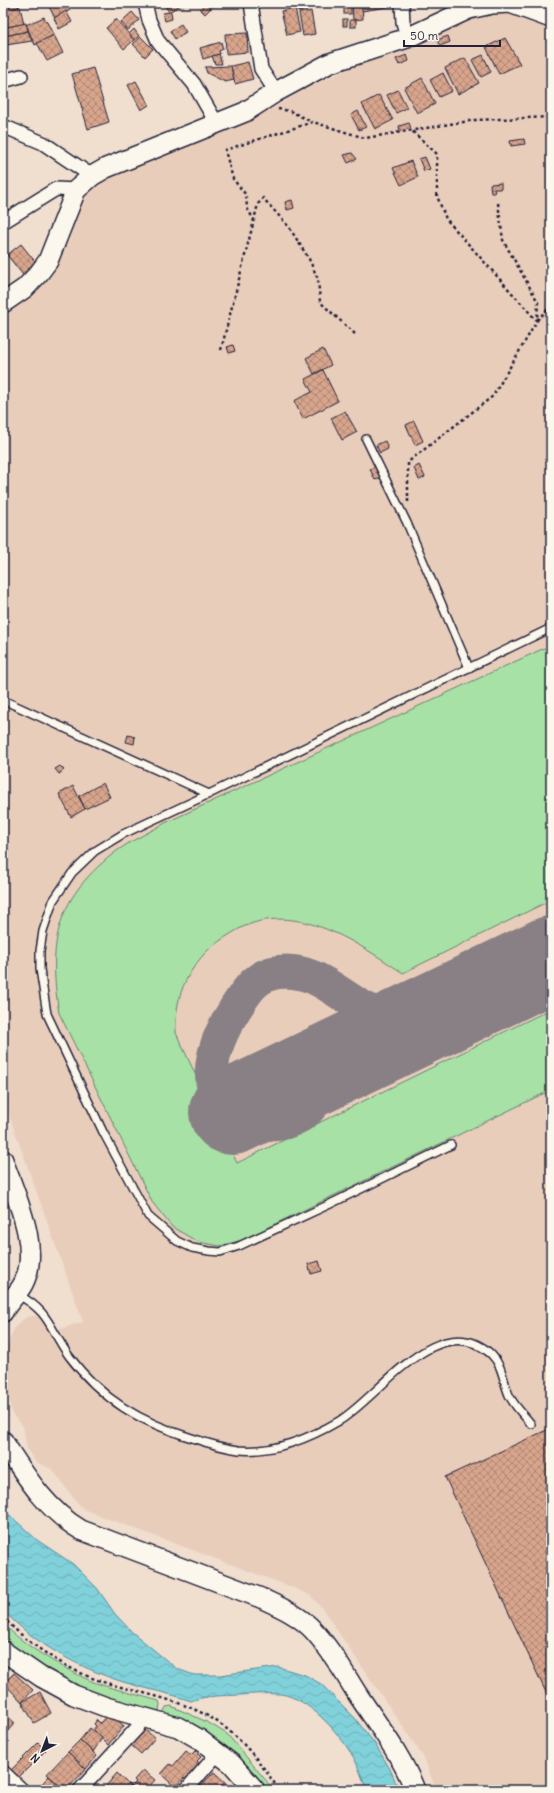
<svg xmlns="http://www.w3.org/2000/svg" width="554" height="1793" font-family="Delius,sans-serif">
<defs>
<pattern id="water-waves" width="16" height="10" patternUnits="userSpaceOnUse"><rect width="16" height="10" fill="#80d1da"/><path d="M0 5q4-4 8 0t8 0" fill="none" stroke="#6eb3bc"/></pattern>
<pattern id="building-cross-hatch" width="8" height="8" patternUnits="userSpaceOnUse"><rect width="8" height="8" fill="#d8a58c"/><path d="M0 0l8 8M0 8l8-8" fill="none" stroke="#af8674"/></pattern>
</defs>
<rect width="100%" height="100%" fill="#f0decf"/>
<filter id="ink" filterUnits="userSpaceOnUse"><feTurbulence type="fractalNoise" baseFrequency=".025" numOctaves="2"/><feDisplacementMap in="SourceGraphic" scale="8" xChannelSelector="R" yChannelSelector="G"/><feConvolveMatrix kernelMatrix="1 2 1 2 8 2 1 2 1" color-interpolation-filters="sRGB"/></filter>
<g filter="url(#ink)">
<path fill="#e9cdbb" d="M494,11L509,13L551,27V1790H436L424,1758L322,1608L311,1596L294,1588L85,1510L75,1500L52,1469L36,1462L30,1454L27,1449L23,1426L12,1414L8,1390L3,1375V1354L15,1327L26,1317L32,1316H39L53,1331L83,1322L3,1098V311L59,257L70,239L76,207L85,192L96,183L265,107L268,111L312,85L459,21Z"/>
<g fill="#a7e1a6" stroke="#648270">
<path d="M551,645V900L403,973C354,941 290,896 232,933C222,939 213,945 205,953C183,978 175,1000 176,1033L237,1163L551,1009V1090L242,1240L220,1246L198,1242L172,1227L152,1202L59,1013C47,940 57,896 118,850C132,840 150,832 165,823Z"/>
<path d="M3,1623C22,1645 69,1672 96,1683C117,1690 138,1695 159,1701L160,1704L159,1711C143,1706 126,1704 111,1699C71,1687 34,1665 3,1639Z"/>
<path d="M171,1706L207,1722L227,1734L274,1790H264L197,1729L163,1713L166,1707Z"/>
</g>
<path fill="url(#water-waves)" stroke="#5a8b9a" d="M3,1509L37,1540L73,1564L97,1588L115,1614L132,1632L177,1669L194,1675H220L278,1667L305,1675L321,1684L354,1717L375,1744L390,1769L399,1790H367C363,1781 360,1771 356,1762C343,1737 309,1697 280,1694C267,1693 252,1694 240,1695C223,1696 207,1695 191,1701C169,1693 146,1689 123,1682C80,1668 34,1644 3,1610Z"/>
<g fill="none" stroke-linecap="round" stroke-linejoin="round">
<path stroke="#898085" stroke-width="34" d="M363,1049C354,1057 343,1065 334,1074C322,1087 315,1107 300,1116C283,1126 266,1127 248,1120C193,1100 211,1047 235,1009C246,992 256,974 279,972C316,968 337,995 368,1010C386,1018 409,1016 428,1017"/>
<path stroke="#898085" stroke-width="86" d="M232,1112L551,959"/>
</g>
<g fill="url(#building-cross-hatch)" stroke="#22223b">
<path d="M3,3H18L19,7L3,10Z"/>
<path d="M47,3H66L70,10L55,18Z"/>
<path d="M163,3H184L169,12Z"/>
<path d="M206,3H216L205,14L200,9Z"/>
<path d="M295,3H304L306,10L298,12Z"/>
<path d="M352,3H362L363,19L353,20Z"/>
<path d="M362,3H394V6L362,11Z"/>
<rect x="344" y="6" width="7" height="8"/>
<path d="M20,7L24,24L7,27L3,10Z"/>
<path d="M295,8L300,32L287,35L281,11Z"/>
<path d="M66,11L72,22L59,29L54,18Z"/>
<path d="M311,11L315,34L303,36L299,13Z"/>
<path d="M132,12L139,20L128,30L121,22Z"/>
<path d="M171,12L172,19L165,21L163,13Z"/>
<path d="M44,17L54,35L35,45L26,25Z"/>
<path d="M116,19L134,40L124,49L106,28Z"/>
<rect x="343" y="19" width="4" height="7"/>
<rect x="350" y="20" width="6" height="7"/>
<path d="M26,23L28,31L5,36L3,28Z"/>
<path d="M181,24L186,32L175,39L170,31Z"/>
<path d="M134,29L139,36L134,40L129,34Z"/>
<path d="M28,31L32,41L6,45L5,36Z"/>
<path d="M247,33L248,52L226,54L225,34Z"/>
<path d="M54,35L63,53L47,61L37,43Z"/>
<path d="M448,36L450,42L440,46L437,40Z"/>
<path d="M141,37L153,49L145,57L133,44Z"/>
<path d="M505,38L520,64L499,74L486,47Z"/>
<path d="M221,42L223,49L219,51L220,54L203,59L200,48Z"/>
<path d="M219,54L222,64H215L212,56Z"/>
<path d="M407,55L409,61L399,65L396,59Z"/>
<path d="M483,55L491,72L481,77L472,60Z"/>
<path d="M465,58L479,83L458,94L445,68Z"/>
<path d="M248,62L253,79L235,84L231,66Z"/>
<path d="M231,66L234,80L225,82L207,73L205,67Z"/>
<path d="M93,68L109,122L88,129L72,74Z"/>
<path d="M443,73L452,91L439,97L430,80Z"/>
<path d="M422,78L435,104L417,113L404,88Z"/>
<path d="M136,81L149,105L141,110L128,85Z"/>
<path d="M398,90L407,108L396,113L387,95Z"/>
<path d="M379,95L393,120L375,129L362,104Z"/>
<path d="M358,111L366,127L359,130L351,115Z"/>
<path d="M409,123L411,128L400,131L399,126Z"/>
<path d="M524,139L525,144L511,146L510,141Z"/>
<path d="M352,153L357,159L348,163L344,155Z"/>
<path d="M425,157L430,169L424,171L419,159Z"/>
<path d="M411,161L418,177L401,185L393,168Z"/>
<path d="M501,183V189H494L495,193H491L490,184Z"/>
<path d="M292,200L294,208L287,210L285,202Z"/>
<path d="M21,244L37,264L23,275L7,255Z"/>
<path d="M233,345L235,351L229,353L227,347Z"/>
<path d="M323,349L331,365L314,374L306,358Z"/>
<path d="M323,370L338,401L303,419L294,401L312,392L305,379Z"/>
<path d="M345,411L357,432L342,440L331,418Z"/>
<path d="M414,421L423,441L415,445L406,425Z"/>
<path d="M385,441L388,449L380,453L376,445Z"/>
<path d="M419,465L425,477L419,480L414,468Z"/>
<path d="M376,466L381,478L375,480L370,469Z"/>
<path d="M128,735L135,737L134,744L126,742Z"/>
<path d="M60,766L64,770L59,774L55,769Z"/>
<path d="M103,783L110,797L85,809L79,796Z"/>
<path d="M73,786L85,809L71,817L59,794Z"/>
<path d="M319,1261L322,1271L311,1274L308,1264Z"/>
<path d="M551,1428V1703L445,1477Z"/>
<path d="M14,1673L33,1690L22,1702L4,1683Z"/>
<path d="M40,1692L51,1713L34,1723L22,1702Z"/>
<path d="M4,1713L15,1723L3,1736V1714Z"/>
<path d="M109,1713L124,1726L108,1745L93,1730L96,1726L94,1724L97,1720L100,1723Z"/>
<path d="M90,1728L102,1738L93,1752L80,1740Z"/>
<path d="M145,1730L155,1738L141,1754L131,1745Z"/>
<path d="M80,1740L97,1756L86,1769L68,1752Z"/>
<path d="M38,1743L46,1750L19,1777L16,1775L13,1778L8,1773Z"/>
<path d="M186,1751L191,1755L195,1751L201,1757L197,1761L201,1765L187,1781L184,1778L176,1788L161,1774L170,1764L173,1766Z"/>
<path d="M68,1752L86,1769L66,1790H64L47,1774Z"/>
<path d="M143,1770L155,1780L146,1790H135L131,1787L136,1782L134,1780Z"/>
<path d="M214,1772L225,1782L217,1790H197Z"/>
<path d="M117,1773L131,1787L135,1790H106V1786Z"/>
<path d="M49,1776L64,1790H36Z"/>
<path d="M3,1779L16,1790H3Z"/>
<path d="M225,1782L232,1790H217Z"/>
</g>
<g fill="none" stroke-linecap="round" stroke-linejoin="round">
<g stroke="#22223b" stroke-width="10">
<g id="service">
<path d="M366,439L407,523L469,668"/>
<path d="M3,700L209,794"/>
<path d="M451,1145L328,1205L239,1246L220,1252L209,1251L192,1248L177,1241L148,1216L103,1132L47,1014L40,969V951L43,931L53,901L72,873L95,851L123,834L209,794L551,628"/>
<path d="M18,1295C50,1311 50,1330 69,1356C102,1400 140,1422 192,1438C207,1443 223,1448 239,1450C273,1453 310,1438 339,1421C379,1397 439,1306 491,1354C503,1366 503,1381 509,1395C514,1406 524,1415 531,1424"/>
</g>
</g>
<g stroke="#22223b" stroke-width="16">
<g id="minor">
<path d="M145,3L149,20L158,41L194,84L217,124"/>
<path d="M251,3L261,69L276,92"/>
<path d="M402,3L403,22L407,38"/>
<path d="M3,81L21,76"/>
<path d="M3,126L43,143L92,176"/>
<path d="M3,222L56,189L76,190"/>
<path d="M3,1772L22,1790"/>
<path d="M80,1790L138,1727L139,1716"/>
<path d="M186,1790L218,1753"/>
</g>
</g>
<g stroke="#22223b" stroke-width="22">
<g id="secondary">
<path d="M3,303L25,288L39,273L48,261L76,190L92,176L106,168L245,112L276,92L330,63L407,38L469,9L492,4L510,3L551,18"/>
<path d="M3,1160C15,1195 42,1249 23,1284C18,1294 8,1302 3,1312"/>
<path d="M3,1441C25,1475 45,1509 81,1530L261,1598C280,1607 299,1615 313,1630C331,1649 344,1673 358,1695C378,1725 402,1756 415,1790"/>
<path d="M3,1651L41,1677L74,1695L106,1707L178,1727L199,1739L232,1764L255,1790"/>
</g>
</g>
<g stroke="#22223b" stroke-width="2.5" stroke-dasharray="3 3" stroke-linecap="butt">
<path d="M278,109L290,111L312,122"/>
<path d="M498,203L503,240L538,302L537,320"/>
<path d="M537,320L551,306"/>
<path d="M355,334L320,302L318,279L309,259L289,227L263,198L258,204L254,220L247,208L246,195L233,179L225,150L313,122L365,138L475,120L551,117"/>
<path d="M221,350L254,220"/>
<path d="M408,502V462L493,396L537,321L446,219L437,196V154L412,131"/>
<path d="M3,1617C28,1645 73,1674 110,1684C144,1694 182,1700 213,1719C240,1736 262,1764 279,1790"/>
</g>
<use href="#service" stroke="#fbf7ec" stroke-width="7"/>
<use href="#minor" stroke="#fbf7ec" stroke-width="13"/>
<use href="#secondary" stroke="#fbf7ec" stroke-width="19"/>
</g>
</g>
<rect width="554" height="1793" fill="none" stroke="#fbf7ec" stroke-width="16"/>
<rect x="8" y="8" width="538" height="1777" fill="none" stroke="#22223b" stroke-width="1.5" filter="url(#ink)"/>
<g transform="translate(42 1751) rotate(222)" stroke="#fbf7ec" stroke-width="3" paint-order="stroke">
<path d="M0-3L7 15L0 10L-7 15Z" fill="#22223b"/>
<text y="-6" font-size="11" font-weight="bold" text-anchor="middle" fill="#22223b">N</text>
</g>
<path d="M404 40v6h96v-6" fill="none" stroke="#22223b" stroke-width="2"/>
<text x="410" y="40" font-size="12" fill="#22223b" stroke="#fbf7ec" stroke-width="3" paint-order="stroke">50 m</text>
</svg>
